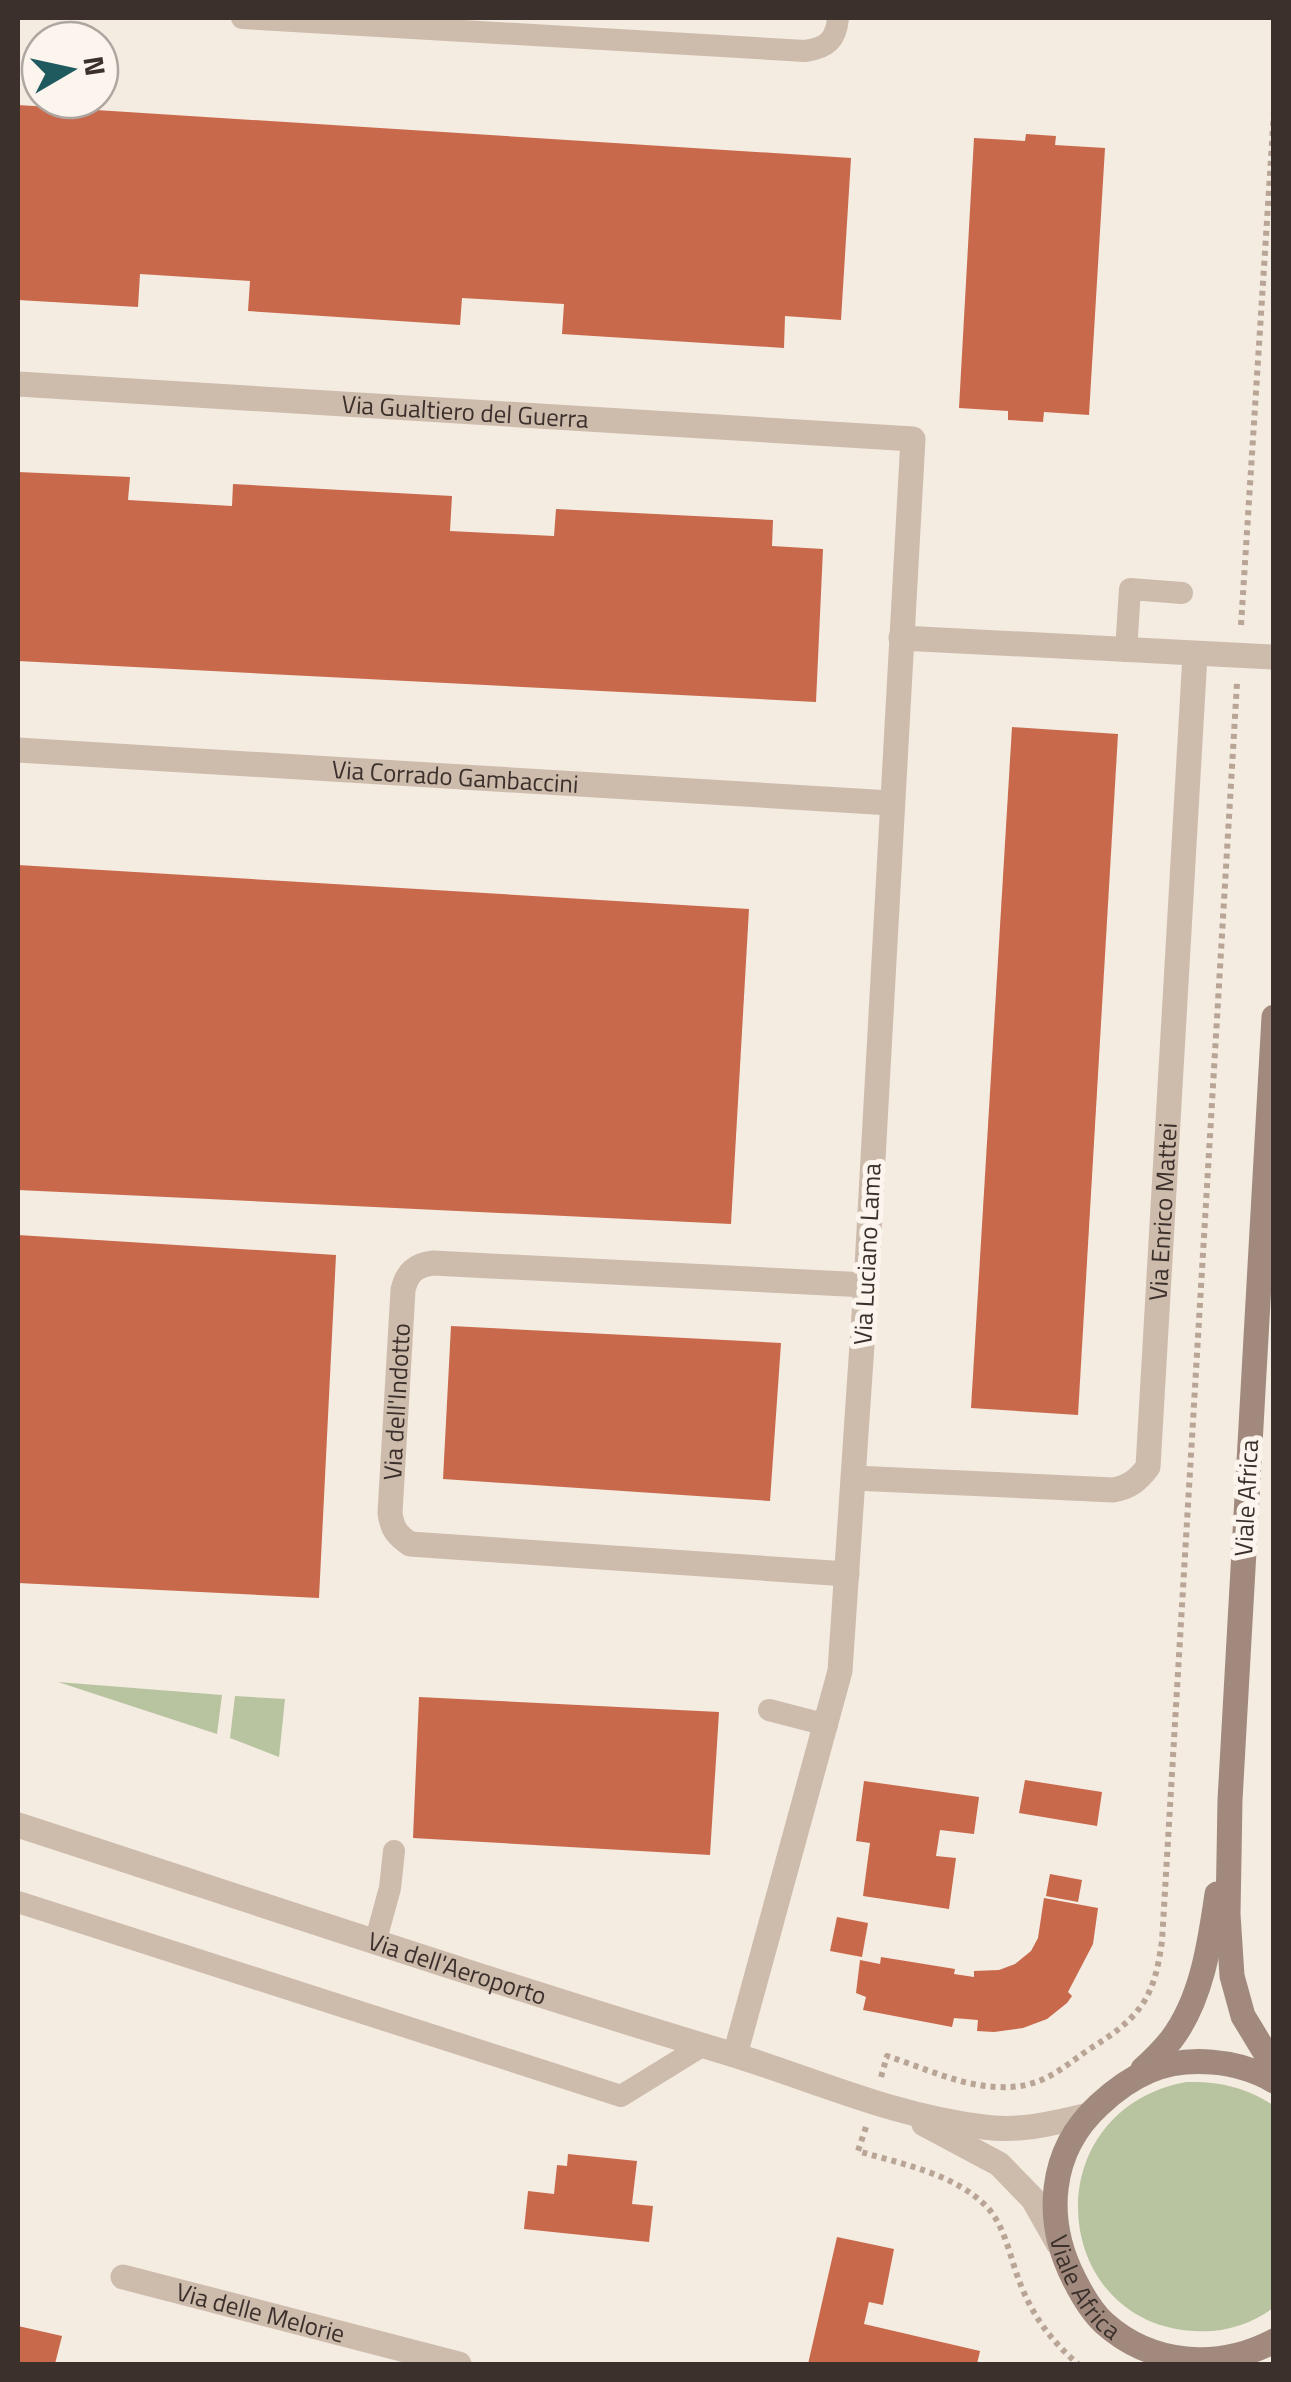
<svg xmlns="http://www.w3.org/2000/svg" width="1291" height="2382" font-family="'Titillium Web',sans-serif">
<rect width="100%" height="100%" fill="#f4ebe1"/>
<g fill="#b8c4a0">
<path d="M58,1682L222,1695L217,1734Z"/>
<path d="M235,1696L285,1699L279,1757L230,1738Z"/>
<path d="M1186,2082C1219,2081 1245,2087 1273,2105V2308C1250,2325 1223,2333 1194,2331C1049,2323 1033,2111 1186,2082Z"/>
</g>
<g fill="#c8694b">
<path d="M18,105L851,158L841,320L785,316L784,348L562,334L564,304L462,298L460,325L248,311L250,281L140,274L138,307L18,300Z"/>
<path d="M1026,134L1056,136L1055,145L1105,148L1089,415L1044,412L1043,422L1008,420V411L959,408L974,138L1025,141Z"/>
<path d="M18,472L130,477L128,500L232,506L233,484L452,496L450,531L554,536L556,509L773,520L772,546L823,549L816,702L18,661Z"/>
<path d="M1012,727L1118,734L1078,1415L971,1408Z"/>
<path d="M18,865L749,909L731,1224L18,1190Z"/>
<path d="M18,1235L336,1255L319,1598L18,1583Z"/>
<path d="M451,1326L781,1343L770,1501L443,1479Z"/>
<path d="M419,1697L719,1712L710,1855L413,1838Z"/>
<path d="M1025,1780L1102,1792L1097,1826L1019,1813Z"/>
<path d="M864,1781L979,1797L974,1834L940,1830L936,1856L956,1858L949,1909L863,1896L870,1843L856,1841Z"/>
<path d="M1050,1874L1082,1880L1078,1902L1046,1896Z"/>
<path d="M1044,1898L1098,1908L1093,1944L1068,1992L1072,1996L1067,2003L1047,2019L1023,2028L994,2032L977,2031L978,2020L954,2018L952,2027L863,2010L866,1997L856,1993L860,1960L880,1964L881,1957L955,1969L954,1974L974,1977V1971L999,1970L1015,1964L1031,1951L1038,1938Z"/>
<path d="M837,1917L868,1923L862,1957L830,1951Z"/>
<path d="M568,2154L637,2161L632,2204L653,2206L649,2242L524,2229L528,2191L554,2194L557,2165L567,2166Z"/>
<path d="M837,2237L894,2249L883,2305L869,2302L864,2324L980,2351L977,2364H808Z"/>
<path d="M18,2326L62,2336L55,2364H18Z"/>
</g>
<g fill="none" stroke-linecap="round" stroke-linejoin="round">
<g stroke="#b9a596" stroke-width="6" stroke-dasharray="5 5" stroke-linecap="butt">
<path d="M1241,625L1274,112"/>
<path d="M881,2077L887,2056C922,2067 961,2086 998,2087C1039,2089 1057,2072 1088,2050C1110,2036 1131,2023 1145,2000C1156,1981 1159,1961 1162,1941L1237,683"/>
<path d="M866,2127L858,2151C901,2164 953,2173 986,2206C1005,2225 1010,2258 1020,2283C1032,2315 1052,2342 1078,2364"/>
</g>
<g stroke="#cdbbac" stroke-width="22">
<path d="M242,18L805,51C827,48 836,40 838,18"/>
<path d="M1126,651L1130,589L1182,593"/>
<path d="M769,1710L827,1725"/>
<path d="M18,1902L621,2096L702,2046"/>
<path d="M375,1943L390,1888L394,1851"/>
</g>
<g stroke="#cdbbac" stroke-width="25">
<path id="s1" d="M18,384L913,439L866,1285L840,1671L735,2055"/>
<path d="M901,638L1274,657"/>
<path id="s2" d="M18,750L891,803"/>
<path id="s3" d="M854,1478L1113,1490C1130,1487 1138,1480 1148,1467L1195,655"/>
<path id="s4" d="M847,1574L410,1544C397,1535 392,1529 390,1513L403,1290C407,1273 415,1265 433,1263L866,1285"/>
<path id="s5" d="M18,1825C255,1902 492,1982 731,2054C815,2080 896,2117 984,2127C1021,2132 1054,2123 1089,2115"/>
<path d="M924,2124L999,2164L1033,2199L1058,2243"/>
<path id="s6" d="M123,2277L459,2364"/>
</g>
<g stroke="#a18a7d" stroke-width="25">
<path d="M1274,1017L1230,1800L1228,1914L1232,1976L1243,2016L1274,2067"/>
<path d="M1143,2069C1153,2060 1163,2050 1171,2040C1202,2000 1210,1942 1217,1894"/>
<path id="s7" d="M1274,2081C1239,2060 1186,2055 1149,2071C1130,2079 1114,2091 1099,2105C1048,2152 1044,2220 1074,2279C1082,2295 1091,2311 1104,2323C1152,2366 1218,2370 1274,2341"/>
</g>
</g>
<g text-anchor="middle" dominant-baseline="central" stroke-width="10" stroke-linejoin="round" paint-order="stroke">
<g font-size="25" fill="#3b302b" stroke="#fbf5ee">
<text stroke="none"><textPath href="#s1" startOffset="448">Via Gualtiero del Guerra</textPath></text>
<text stroke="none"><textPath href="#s2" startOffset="438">Via Corrado Gambaccini</textPath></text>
<text stroke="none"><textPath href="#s3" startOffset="558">Via Enrico Mattei</textPath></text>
<text transform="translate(867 1254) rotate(-87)">Via Luciano Lama</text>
<text stroke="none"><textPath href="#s4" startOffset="588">Via dell'Indotto</textPath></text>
<text transform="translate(1246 1498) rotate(-87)">Viale Africa</text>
<text stroke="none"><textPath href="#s5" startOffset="462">Via dell'Aeroporto</textPath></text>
<text stroke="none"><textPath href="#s7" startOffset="392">Viale Africa</textPath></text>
<text stroke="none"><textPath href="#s6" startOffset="142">Via delle Melorie</textPath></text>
</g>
</g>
<rect width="1291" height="2382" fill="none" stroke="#3b302b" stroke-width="40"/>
<g transform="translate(70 70) rotate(81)"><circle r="48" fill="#fbf5ee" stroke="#aea6a0" stroke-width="2.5"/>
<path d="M0-8L18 38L0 25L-18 38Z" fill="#1f5a5e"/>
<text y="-15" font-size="28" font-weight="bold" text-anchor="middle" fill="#3b302b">N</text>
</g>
</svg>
